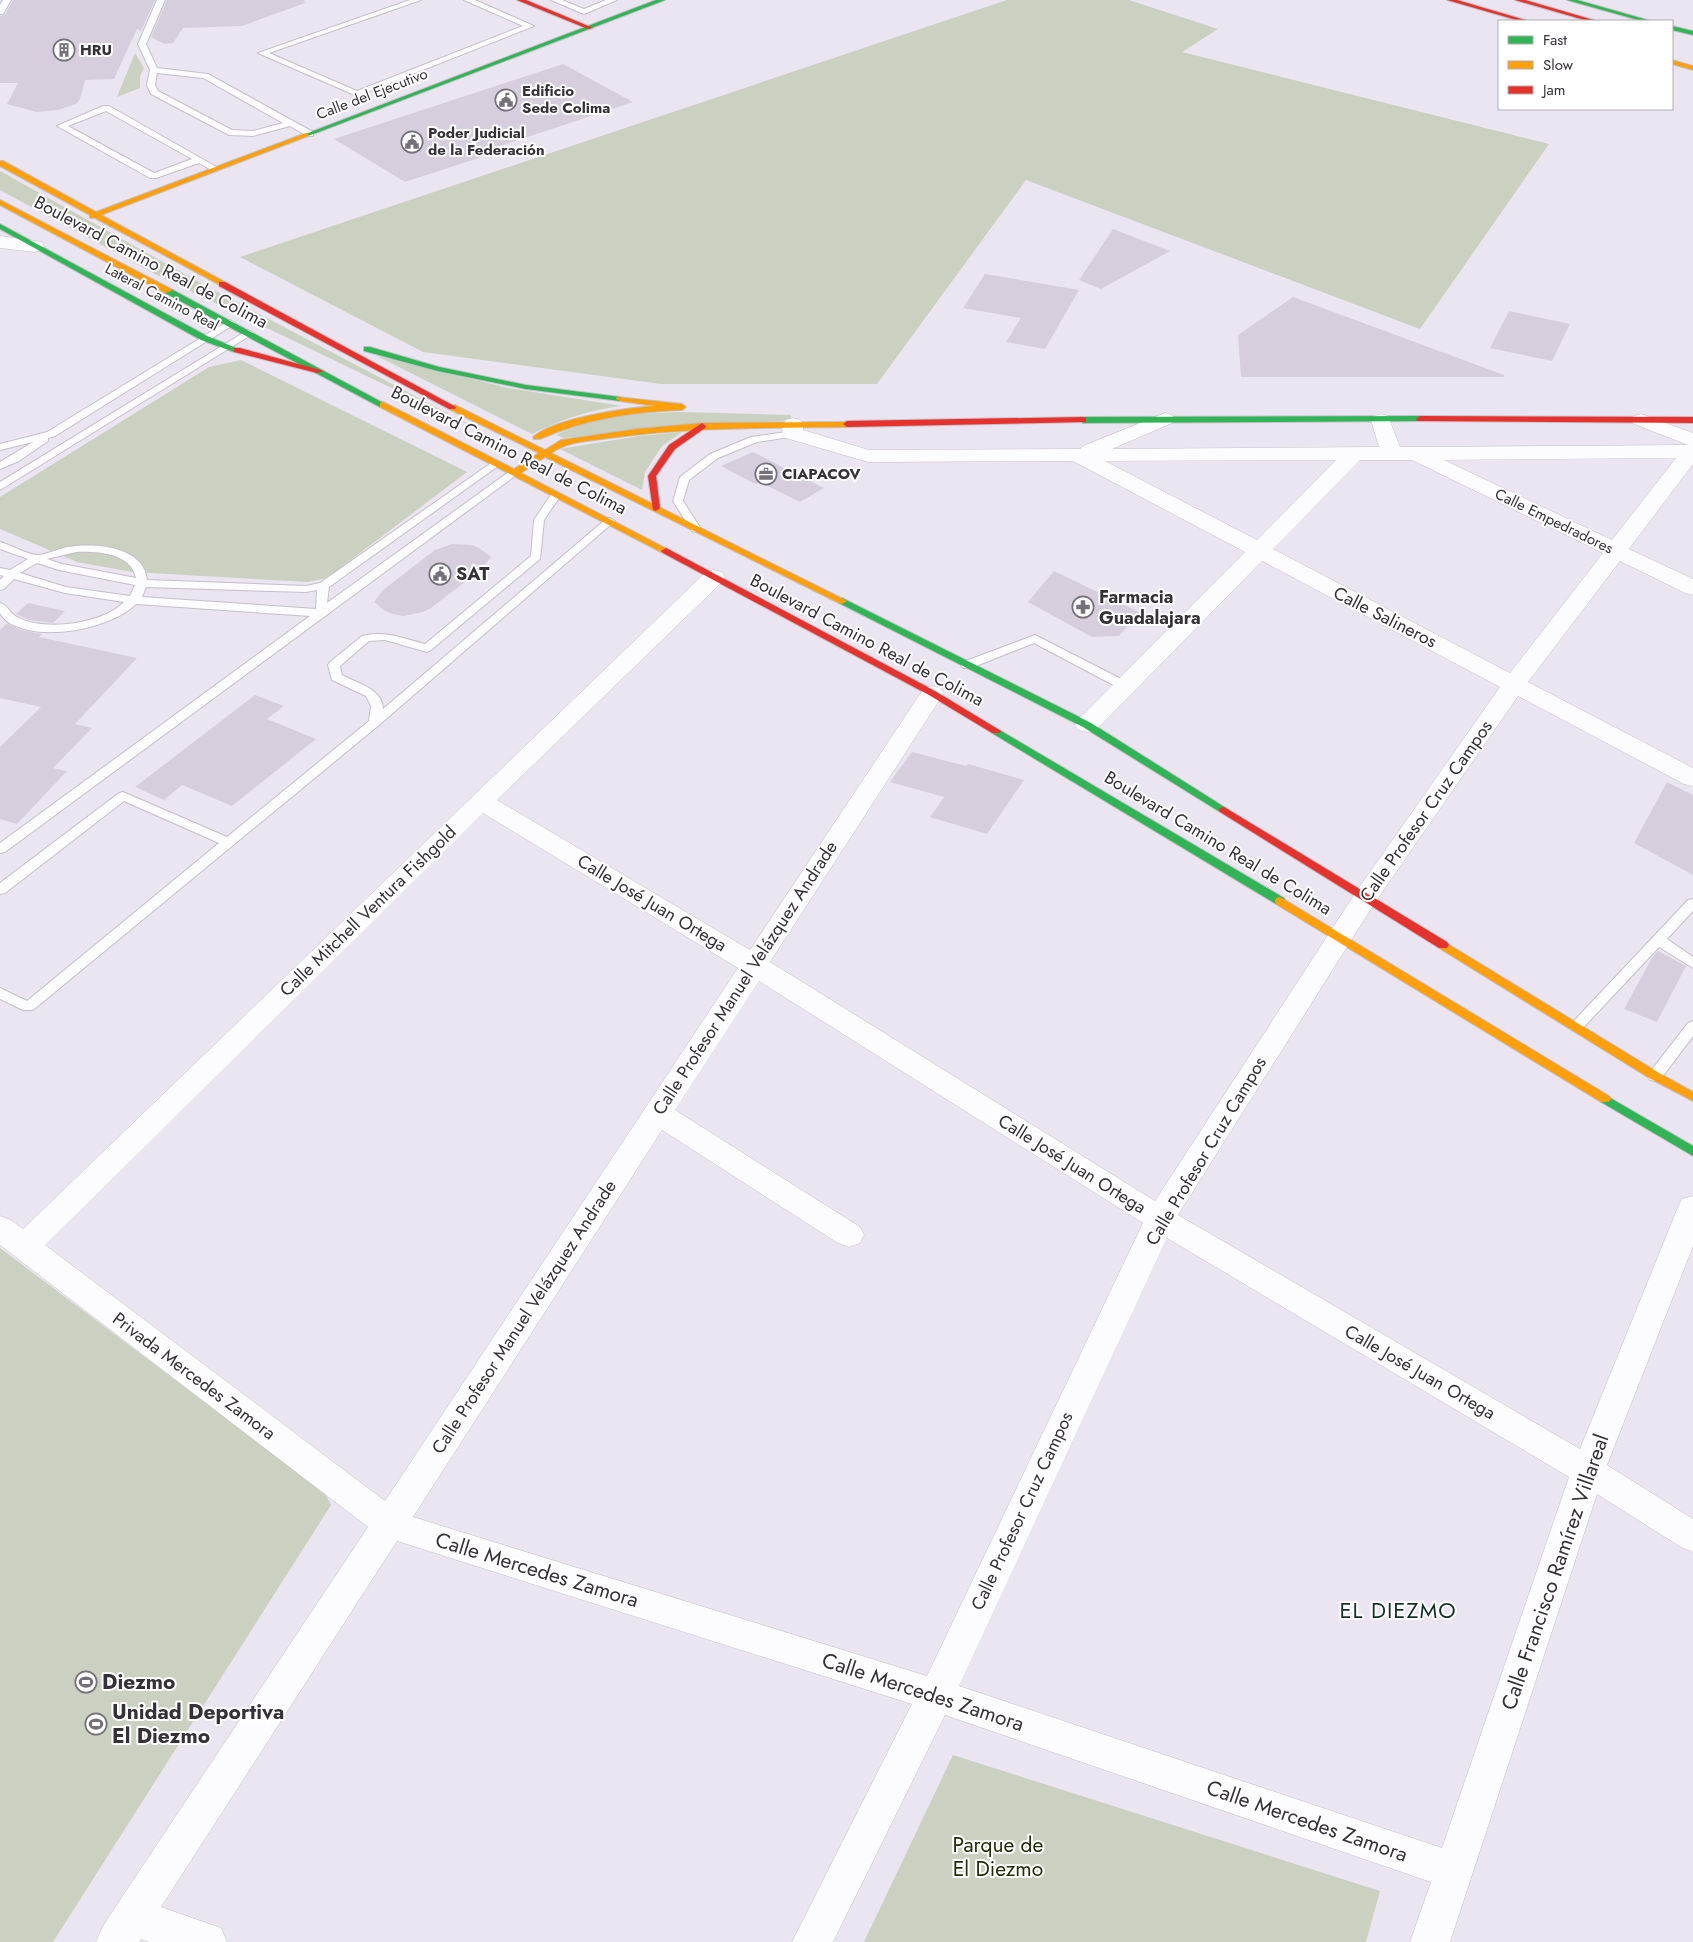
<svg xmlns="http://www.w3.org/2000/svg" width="1693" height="1942" font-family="Jost,sans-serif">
<rect width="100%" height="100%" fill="#ebe5f1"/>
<g fill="#cad1c1">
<path d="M1007,0H1129L1218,29L1182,52L1549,144L1420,329L1026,180L877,384H661L423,352L240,257Z"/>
<path d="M135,53L144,68L140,76V88L117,97Z"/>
<path d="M0,171L208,287L487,434L157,275L0,190Z"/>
<path d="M377,356L508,388L622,406C588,410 563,419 532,434Z"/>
<path d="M241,360L467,472L327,578L308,582L132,572L77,562L0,529V497L209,367Z"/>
<path d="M684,412L791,415V420L564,438L556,435C596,415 641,413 684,412Z"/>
<path d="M682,432L662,446L645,472L642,490L560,449L639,436Z"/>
<path d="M0,1248L324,1492L331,1505L53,1942H0Z"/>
<path d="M953,1755L1380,1891L1366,1942H864Z"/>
</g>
<g fill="#d6cedd">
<path d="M13,0H155L141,31L137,29L114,79L85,80L80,99L76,104L58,110L36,112L7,104L18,83H0V16L5,15Z"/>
<path d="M167,0H304L305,3L242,26L183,28L173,43L164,44L151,37Z"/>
<path d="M563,64L633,102L485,151L491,154L405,182L334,139Z"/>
<path d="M1113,229L1170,251L1101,289L1079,280Z"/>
<path d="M985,274L1079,290L1045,349L1006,342L1021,318L963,308Z"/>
<path d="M1293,297L1504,375V377H1241L1238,335Z"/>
<path d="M1509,311L1570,324L1552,361L1490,348Z"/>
<path d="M753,452L824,488L800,502L760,482L755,484L721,466Z"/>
<path d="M452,544L472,545L479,548L491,557L483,568L431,608L423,612L403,616L393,614L385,611L374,602L383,590L435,550Z"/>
<path d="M1054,571L1139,612L1119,636L1092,637L1028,602Z"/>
<path d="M28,603L65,611L53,623L29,620L16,614Z"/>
<path d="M7,623L21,630L42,634L39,637L137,658L75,724L92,728L53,768L67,771L17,824L0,819V747L41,707L0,698V630Z"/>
<path d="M255,695L284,706L267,719L316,739L232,806L182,785L164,800L135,787Z"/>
<path d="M912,752L966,766L968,764L1024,780L987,834L930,817L944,797L890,782Z"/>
<path d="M1667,782L1693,795V875L1634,843Z"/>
<path d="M1658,951L1686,966L1657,1022L1624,1009L1652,958Z"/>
</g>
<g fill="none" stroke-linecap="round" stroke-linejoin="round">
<g stroke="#c4bfc8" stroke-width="2">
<g id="lane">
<path d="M3,0H11L3,14H0V5Z"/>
<path d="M157,0H165L146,44L157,68L208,74L313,132V136H307L290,126L253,136L229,135L151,94L147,85L150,70L138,44ZM157,73L203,78L283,123L253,131L232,130L158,91L155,85Z"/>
<path d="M410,0H421L269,53L357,91L523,26L464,0H475L534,26L357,96L258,53Z"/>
<path d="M551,0H562L584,9L606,0H617L584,14Z"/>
<path d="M103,106H109L220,169L213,171L199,163L156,178H150L57,126ZM106,111L192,159L154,173L68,126Z"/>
<path d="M230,320L235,323L233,325L55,436L48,438V441L19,461L0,469V462L33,442L0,450V444L47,432Z"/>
<path d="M248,330L253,333L251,335L0,490V482Z"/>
<path d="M793,431L797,432L798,434L797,436L757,442L718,458L689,480L683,501L701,529L696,532L692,531L673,501L680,477L710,454L751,437Z"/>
<path d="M494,461L498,462L499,464L498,466L329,587L327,603L510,471L514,470L519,473L5,852L0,853V843L310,616L136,604C111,629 39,643 8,622C5,620 2,616 0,613V603C8,605 10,614 17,617C44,632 103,624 124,602L65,593L14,579L4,589L0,590V580L4,576L0,575V568L10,570L28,559L0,549V542C12,545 25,554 37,555C45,555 58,549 67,547C92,543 144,545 147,580L306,586L320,583ZM76,552C97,551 131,553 136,578L62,564L47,559ZM37,563L59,570L135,585L130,596L66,587L20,573ZM146,587L306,592L317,590L316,609L142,597Z"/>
<path d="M556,492L561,495L544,520L540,559L431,650L427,652L385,640L369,641L340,666L342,675C357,683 383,689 383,709L606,519L610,518L615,521L379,725L33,1010H23L0,999V988L27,1001L219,843L124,801L5,893L0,894V883L119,793L123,792L227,837L369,721L371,706L366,696L332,680L328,665L330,662L362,636C384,630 403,638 425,644L531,556L534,520L552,493Z"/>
<path d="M1035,635L1129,683L1131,686L1129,689H1121L1034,643L971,668H963L961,665L963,662Z"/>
<path d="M1693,899V911L1667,939L1693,957V968L1659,947L1581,1030H1571L1569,1027L1571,1024L1688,900Z"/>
<path d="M1693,1021V1036L1660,1080L1655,1081L1650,1080L1648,1076L1650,1072L1688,1023Z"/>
</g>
</g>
<g stroke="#c4bfc8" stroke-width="1">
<g id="street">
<path d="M0,236L42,242L44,246L42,250L35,252L0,248Z"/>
<path d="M1165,413L1172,415L1175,419L1172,423L1112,449L1379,447L1371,420L1374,416L1381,414L1388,416L1400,447L1688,445L1634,424L1631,420L1634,416L1641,414L1693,433V464L1629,549L1693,579V595L1685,593L1620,561L1528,682L1693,768V786L1684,784L1518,696L1374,904L1178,1215L1580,1449L1678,1207L1682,1199L1693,1196V1246L1607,1465L1693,1519V1552L1681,1547L1597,1494L1450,1942H1410L1431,1882L945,1715L833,1942H792L912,1704L397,1541L161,1907L221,1928L227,1942H149L141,1939L139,1942H96L102,1928L118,1903L368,1527L0,1245V1216L11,1220L23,1229L706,572L714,570L722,572L725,577L722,582L497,800L750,950L924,688L932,686L940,688L944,693L770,962L1155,1201L1356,892L1500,687L1262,561L1096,730L1087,732L1078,730L1075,725L1078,720L1245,552L1073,461L868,462L786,438C781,432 781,426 786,420L793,418L800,420L803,424V430L869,450L1080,449L1083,446ZM1676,458L1612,540L1444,460ZM1336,460L1257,540L1105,461ZM1360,460H1412L1603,553L1510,673L1273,549ZM483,813L738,968L385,1501L45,1245ZM759,981L1143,1223L927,1676L413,1517L662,1130L838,1243L849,1247L860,1243L864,1235L860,1227L675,1110ZM1167,1238L1569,1477L1442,1848L959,1686Z"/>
</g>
</g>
<g stroke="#c4bfc8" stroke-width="2">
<g id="fast">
<path d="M656,0H665L308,136L303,135Z"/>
<path d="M1567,0H1577L1651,21H1642Z"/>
<path d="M1672,26L1693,31V35L1672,30Z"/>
<path d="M0,224L207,336L241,350L234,352L201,340L0,229Z"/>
<path d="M165,289H171L387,405L386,407H380L165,293Z"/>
<path d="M364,347H370L439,367L526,385L620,397L624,399L620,401L526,389L438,371L364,351Z"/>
<path d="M1420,416L1424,419L1423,421L1083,423L1079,420L1083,417Z"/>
<path d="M842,598L1091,723L1229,810L1228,812H1220L1083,727L839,603L837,601Z"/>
<path d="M996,728L1284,898L1285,901L1284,904H1276L992,733L991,731Z"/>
<path d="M1605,1095L1693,1146V1156L1601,1102L1599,1099L1601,1096Z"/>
</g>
</g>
<g stroke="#c4bfc8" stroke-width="2">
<g id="slow">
<path d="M1672,60L1693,66V70L1672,64Z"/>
<path d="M306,133L309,135L308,136L101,215L225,282V286H222L95,218H90V215L0,166V161H3L96,212Z"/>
<path d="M0,200L171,289L172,291L165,293L0,205Z"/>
<path d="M617,397L682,404L686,407L682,410C632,412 586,419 540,439H534L533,437C555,418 625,408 655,406L620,401L616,399Z"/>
<path d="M383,402L514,469L539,453L449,409V405H455L545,450L561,440L636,429L702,423L850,422L851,424L847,427C768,428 689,427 610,438C589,441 569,441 551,453L847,601L842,604L839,603L545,457L521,473L671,551L669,553H663L380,407V403Z"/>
<path d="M1280,897L1609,1096L1611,1099L1609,1102H1601L1276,904L1275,901L1276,898Z"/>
<path d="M1443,941L1659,1073L1693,1092V1101L1651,1079L1439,948L1437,945L1439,942Z"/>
</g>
</g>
<g stroke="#c4bfc8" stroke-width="2">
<g id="jam">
<path d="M517,0H526L593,28L588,29Z"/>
<path d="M1447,0H1457L1529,21H1520Z"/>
<path d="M1515,0H1525L1597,21H1588Z"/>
<path d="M219,282H225L456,407L455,409H449L219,286Z"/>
<path d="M234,348H240L324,371L317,373L234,352Z"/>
<path d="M1420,416L1693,417V423L1417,421L1416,419Z"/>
<path d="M1083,417L1086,418V422L847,427L843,424L847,421Z"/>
<path d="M702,423L706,426L705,428L675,449L656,476L660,508L656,511L653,510L648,476L669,445Z"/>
<path d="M666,548L935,691L1001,731L1000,733H992L929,695L663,553L661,551Z"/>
<path d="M1224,807L1447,942L1449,945L1447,948H1439L1220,812L1219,810L1220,808Z"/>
</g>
</g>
<use href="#lane" fill="#fcfbfd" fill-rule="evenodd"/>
<use href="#street" fill="#fcfbfd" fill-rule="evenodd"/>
<use href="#fast" fill="#30b455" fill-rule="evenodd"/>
<use href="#slow" fill="#ff9f0a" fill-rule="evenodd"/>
<use href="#jam" fill="#e5322d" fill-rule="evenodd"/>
</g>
<defs>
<g id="building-ring" transform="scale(1.125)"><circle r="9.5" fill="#fff" stroke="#757079" stroke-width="1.5"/><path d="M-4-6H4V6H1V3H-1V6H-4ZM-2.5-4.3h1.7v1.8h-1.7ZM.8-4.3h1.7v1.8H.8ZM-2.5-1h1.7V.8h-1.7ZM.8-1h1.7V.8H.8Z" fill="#757079"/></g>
<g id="civic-ring" transform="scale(1.125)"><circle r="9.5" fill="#fff" stroke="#757079" stroke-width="1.5"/><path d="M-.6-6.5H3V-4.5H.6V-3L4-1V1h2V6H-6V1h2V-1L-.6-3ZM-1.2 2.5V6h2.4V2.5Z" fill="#757079"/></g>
<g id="office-ring" transform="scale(1.125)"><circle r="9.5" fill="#fff" stroke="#757079" stroke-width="1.5"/><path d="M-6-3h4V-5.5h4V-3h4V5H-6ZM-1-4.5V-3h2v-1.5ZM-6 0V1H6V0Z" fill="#757079"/></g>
<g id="pharmacy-ring" transform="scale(1.125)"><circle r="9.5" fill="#fff" stroke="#757079" stroke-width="1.5"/><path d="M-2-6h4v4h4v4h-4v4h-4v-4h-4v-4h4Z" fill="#757079"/></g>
<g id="stadium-ring" transform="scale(1.125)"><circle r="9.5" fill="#fff" stroke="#757079" stroke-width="1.5"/><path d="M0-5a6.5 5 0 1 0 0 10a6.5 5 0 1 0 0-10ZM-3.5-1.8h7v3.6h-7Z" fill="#757079"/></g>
</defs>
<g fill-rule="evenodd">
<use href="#building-ring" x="64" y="50"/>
<use href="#civic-ring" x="506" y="100"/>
<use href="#civic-ring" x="412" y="142"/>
<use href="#office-ring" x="766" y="474"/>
<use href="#civic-ring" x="440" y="574"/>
<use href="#pharmacy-ring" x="1083" y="607"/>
<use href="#stadium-ring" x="86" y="1682"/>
<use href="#stadium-ring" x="96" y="1724"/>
</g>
<g text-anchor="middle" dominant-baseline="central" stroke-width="4" stroke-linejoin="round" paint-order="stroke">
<g font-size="15" font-weight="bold" fill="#363139" stroke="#fff" text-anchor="start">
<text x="80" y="50">HRU</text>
<text x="522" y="91">Edificio<tspan x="522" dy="17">Sede Colima</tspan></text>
<text x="428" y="133">Poder Judicial<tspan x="428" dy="17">de la Federación</tspan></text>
<text x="782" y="474">CIAPACOV</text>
</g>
<g font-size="15" fill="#363139" stroke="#fff">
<text transform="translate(372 94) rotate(-21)">Calle del Ejecutivo</text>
<text transform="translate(162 297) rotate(28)">Lateral Camino Real</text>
<text transform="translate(1554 521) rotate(26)">Calle Empedradores</text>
</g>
<g font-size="18" fill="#363139" stroke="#fff">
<text transform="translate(151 262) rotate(28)">Boulevard Camino Real de Colima</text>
<text transform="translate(509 450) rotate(27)">Boulevard Camino Real de Colima</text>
<text transform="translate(1385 617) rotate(27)">Calle Salineros</text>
<text transform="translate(867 640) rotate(28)">Boulevard Camino Real de Colima</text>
<text transform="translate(1426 811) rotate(-55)">Calle Profesor Cruz Campos</text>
<text transform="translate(1218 843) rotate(31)">Boulevard Camino Real de Colima</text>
<text transform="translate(652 903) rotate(31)">Calle José Juan Ortega</text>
<text transform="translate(368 911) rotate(-44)">Calle Mitchell Ventura Fishgold</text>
<text transform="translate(745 978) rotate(-57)">Calle Profesor Manuel Velázquez Andrade</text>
<text transform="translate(1206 1151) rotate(-59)">Calle Profesor Cruz Campos</text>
<text transform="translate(1072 1164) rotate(32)">Calle José Juan Ortega</text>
<text transform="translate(524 1317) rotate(-57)">Calle Profesor Manuel Velázquez Andrade</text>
<text transform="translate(1420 1372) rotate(30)">Calle José Juan Ortega</text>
<text transform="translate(194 1376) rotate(37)">Privada Mercedes Zamora</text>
<text transform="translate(1022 1511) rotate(-65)">Calle Profesor Cruz Campos</text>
</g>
<g font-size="18" font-weight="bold" fill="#363139" stroke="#fff" text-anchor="start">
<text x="456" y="574">SAT</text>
<text x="1099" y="597">Farmacia<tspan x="1099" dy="21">Guadalajara</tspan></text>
</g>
<g font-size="21" fill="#363139" stroke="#fff">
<text transform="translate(537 1570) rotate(17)">Calle Mercedes Zamora</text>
<text transform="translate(1555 1572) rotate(-71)">Calle Francisco Ramírez Villareal</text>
<text transform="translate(923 1692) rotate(18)">Calle Mercedes Zamora</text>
<text transform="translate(1307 1821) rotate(19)">Calle Mercedes Zamora</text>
</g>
<g font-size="21" font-weight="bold" fill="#363139" stroke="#fff" text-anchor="start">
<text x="102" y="1682">Diezmo</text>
<text x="112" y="1712">Unidad Deportiva<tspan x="112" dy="24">El Diezmo</tspan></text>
</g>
<g font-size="21" fill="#202e07" stroke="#fff">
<text x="998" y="1845">Parque de<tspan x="998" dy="24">El Diezmo</tspan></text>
</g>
<g font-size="22" letter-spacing="1" fill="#133128" stroke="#fff">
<text x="1398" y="1610">EL DIEZMO</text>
</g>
</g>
<rect x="1498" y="20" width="175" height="90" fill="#ffffff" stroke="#afadb0"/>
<rect x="1508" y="36" width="25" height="8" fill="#30b455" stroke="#afadb0"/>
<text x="1543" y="45" font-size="15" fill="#363139">Fast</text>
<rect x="1508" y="61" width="25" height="8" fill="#ff9f0a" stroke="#afadb0"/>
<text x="1543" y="70" font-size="15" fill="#363139">Slow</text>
<rect x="1508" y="86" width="25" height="8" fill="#e5322d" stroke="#afadb0"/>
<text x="1543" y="95" font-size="15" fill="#363139">Jam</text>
</svg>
